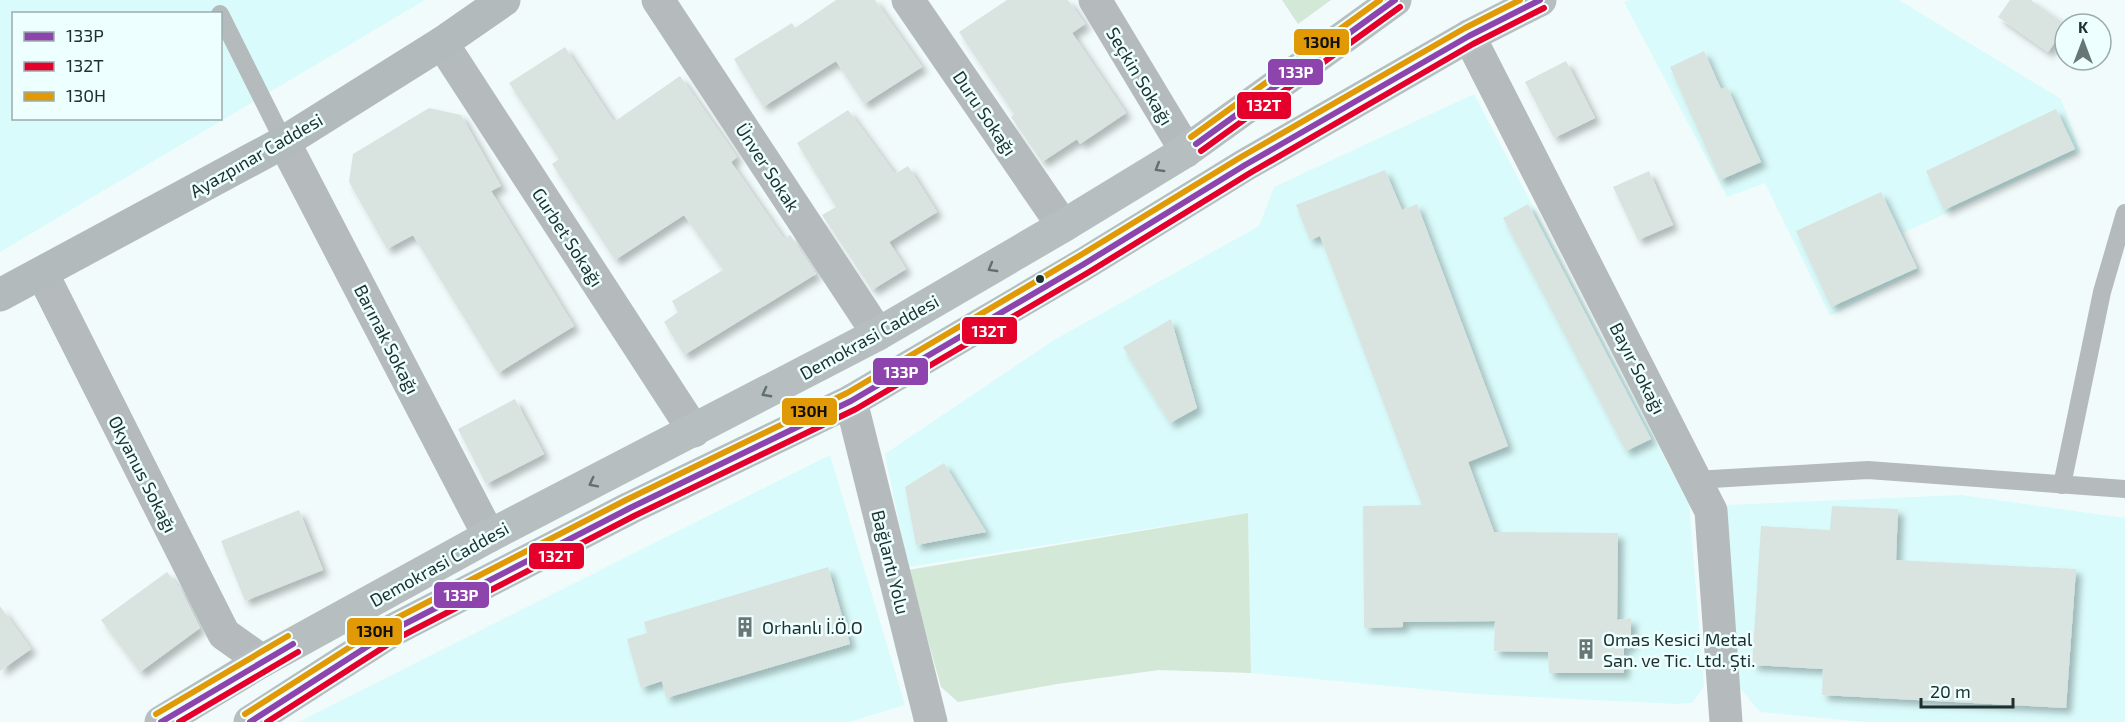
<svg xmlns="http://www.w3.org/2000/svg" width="2125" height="722" font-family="'Exo 2',sans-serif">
<defs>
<filter id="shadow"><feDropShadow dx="5.5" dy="5.5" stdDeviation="3" flood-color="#0004"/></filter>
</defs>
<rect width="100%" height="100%" fill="#f2fbfb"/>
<g fill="#dafbfb" fill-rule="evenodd">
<path d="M0,0H425L0,252ZM14,14H220V118H14Z"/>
<path d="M1629,0H1899L2061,99L2081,152L1903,233L1919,271L1830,316L1765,183L1727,197L1624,2Z"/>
<path d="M1474,94L1689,504L1704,687L1692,703L1676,704L1475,694L1251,673L1248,513L908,567L885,454L1054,340L1259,226L1274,187Z"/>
<path d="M830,455L905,705L849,722H298Z"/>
<path d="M1961,495L2125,518V722H1865L1760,712L1738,686L1726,505Z"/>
</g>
<g fill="#d3e8d7">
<path d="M1282,0H1331L1298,24Z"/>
<path d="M1248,513L1251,673L1159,670L1057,684L958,702L941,687L908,570Z"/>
</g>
<g fill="#d9e4e1" filter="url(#shadow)">
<path d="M836,0H875L922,67L864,104L836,61L763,107L734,59L792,23L795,28Z"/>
<path d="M1007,0H1068L1085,24L1072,33L1126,113L1080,144L1077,139L1042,162L1011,117L1014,114L959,32Z"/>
<path d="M2010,0H2031L2065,24V28L2048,52L1998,17Z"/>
<path d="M565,47L614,122L680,76L737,157L731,162L784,239L790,235L816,274L684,355L664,322L678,312L672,301L723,270L684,215L615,260L552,164L559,159L509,83Z"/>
<path d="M1704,51L1721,89L1727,87L1761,162L1720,180L1670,67Z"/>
<path d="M1566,61L1595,118L1554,138L1525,82Z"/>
<path d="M429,108L461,115L501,186L491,191L574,326L498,373L413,235L387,249L349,182L353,154Z"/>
<path d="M2056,109L2075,149L1944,210L1926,171Z"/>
<path d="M848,110L895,174L908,166L937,212L889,242L906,269L872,290L822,215L836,207L797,143Z"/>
<path d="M1385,170L1402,210L1417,204L1508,446L1468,462L1494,532L1618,533L1617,620L1631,618V646H1624V673H1549L1548,652L1494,651L1495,621L1403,622V627L1364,628L1363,506L1422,505L1320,236L1310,240L1296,205Z"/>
<path d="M1649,171L1673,225L1638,240L1613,187Z"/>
<path d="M1881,192L1917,268L1831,307L1796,231Z"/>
<path d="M1528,204L1651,439L1626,451L1503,218Z"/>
<path d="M1171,319L1197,408L1170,423L1123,347Z"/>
<path d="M515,399L544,454L486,484L458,429Z"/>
<path d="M944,463L986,532L916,545L905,487Z"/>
<path d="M1832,506L1898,509L1896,560L2076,569L2066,708L1822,695L1823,669L1752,665L1761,526L1830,530Z"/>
<path d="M299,510L323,570L245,601L221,541Z"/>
<path d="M828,567L850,644L666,698L662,681L641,688L627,639L647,633L644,622Z"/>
<path d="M167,572L181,590L200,628L140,672L101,620Z"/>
<path d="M0,606L31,649L0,671Z"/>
</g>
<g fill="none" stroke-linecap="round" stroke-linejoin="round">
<g stroke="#b5bbbd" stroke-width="18">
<path d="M220,14L284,142"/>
<path d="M1695,480L1868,470L2125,489"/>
<path d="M2062,485L2102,292L2125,213"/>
</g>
<g stroke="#b5bbbd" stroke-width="33">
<path d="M658,0L878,334"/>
<path d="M908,0L1063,226"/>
<path d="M1095,0L1186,151"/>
<path d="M1469,36L1711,511L1726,722"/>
<path d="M442,43L694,431"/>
<path d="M284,142L489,536"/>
<path d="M42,273L224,634L262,661"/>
<path d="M851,401L931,722"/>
</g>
<path stroke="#b2babc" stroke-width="33" d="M0,295L284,142L442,43L504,0"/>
<g stroke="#b6bec0" stroke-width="33">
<path d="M161,722L262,661L489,536L878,334L1063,226L1186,151L1395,0"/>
<path d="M250,722L393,630L630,508L851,401L1084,264L1245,165L1469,36L1540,0"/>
</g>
<g stroke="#eff" stroke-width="10">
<g id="bus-1">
<path d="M1196,144L1395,0"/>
<path d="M161,722L293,644"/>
<path d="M250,722L393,630L630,508L851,401L1084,264L1245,165L1469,36L1540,0"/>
</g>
</g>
<g stroke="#eff" stroke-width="10">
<g id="bus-2">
<path d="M1201,151L1400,7"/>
<path d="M179,722L298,652"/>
<path d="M267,722L398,638L634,516L856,409L1089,272L1250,173L1473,44L1544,8"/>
</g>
</g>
<g stroke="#eff" stroke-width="10">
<g id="bus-3">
<path d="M1191,137L1380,0"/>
<path d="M156,714L288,636"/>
<path d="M245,714L389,622L626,500L847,393L1079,256L1241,157L1465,28L1520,0"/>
</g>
</g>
<use href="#bus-1" stroke="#8e44ad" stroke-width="6"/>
<use href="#bus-2" stroke="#e4002b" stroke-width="6"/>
<use href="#bus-3" stroke="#e19a05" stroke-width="6"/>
</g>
<defs><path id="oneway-chevron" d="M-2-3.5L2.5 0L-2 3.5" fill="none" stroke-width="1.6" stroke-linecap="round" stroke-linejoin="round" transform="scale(1.5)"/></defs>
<g stroke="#626f70">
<use href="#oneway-chevron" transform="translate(1159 168) rotate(149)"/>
<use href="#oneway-chevron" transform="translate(992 268) rotate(150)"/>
<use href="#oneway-chevron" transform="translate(766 393) rotate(152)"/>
<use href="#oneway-chevron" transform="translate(593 483) rotate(153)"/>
</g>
<defs>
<g id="building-bare" transform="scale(1.62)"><path d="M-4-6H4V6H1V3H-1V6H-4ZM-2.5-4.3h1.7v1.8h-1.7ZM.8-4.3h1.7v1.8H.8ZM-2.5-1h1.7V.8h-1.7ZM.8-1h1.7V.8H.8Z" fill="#687676" stroke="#eff" stroke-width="2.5" paint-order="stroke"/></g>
</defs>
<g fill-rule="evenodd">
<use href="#building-bare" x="745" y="627"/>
<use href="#building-bare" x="1586" y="649"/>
</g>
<circle fill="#1e2f2f" stroke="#eff" stroke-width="2" cx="1040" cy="279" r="5"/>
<g text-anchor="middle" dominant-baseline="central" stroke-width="5" stroke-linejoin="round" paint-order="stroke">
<g font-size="18" fill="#1e2f2f" stroke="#eff">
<text transform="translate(1140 76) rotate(59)">Seçkin Sokağı</text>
<text transform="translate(985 113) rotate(56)">Duru Sokağı</text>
<text transform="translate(256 155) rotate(-30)">Ayazpınar Caddesi</text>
<text transform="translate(768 167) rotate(57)">Ünver Sokak</text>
<text transform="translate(568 237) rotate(57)">Gurbet Sokağı</text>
<text transform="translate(869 337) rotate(-29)">Demokrasi Caddesi</text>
<text transform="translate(387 339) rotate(63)">Barınak Sokağı</text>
<text transform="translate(1638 368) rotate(63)">Bayır Sokağı</text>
<text transform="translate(143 474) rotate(63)">Okyanus Sokağı</text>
<text transform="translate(891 562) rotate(76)">Bağlantı Yolu</text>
<text transform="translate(439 564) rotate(-29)">Demokrasi Caddesi</text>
</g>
<g font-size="18" fill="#1e2f2f" stroke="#eff" text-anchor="start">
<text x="762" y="627">Orhanlı İ.Ö.O</text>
<text x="1603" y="639">Omas Kesici Metal<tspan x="1603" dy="21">San. ve Tic. Ltd. Şti.</tspan></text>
</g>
</g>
<g stroke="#eff" stroke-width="2">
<rect x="1293" y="28" width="57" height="28" rx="6" fill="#e19a05"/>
<rect x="1267" y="58" width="57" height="28" rx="6" fill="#8e44ad"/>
<rect x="1236" y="91" width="56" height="29" rx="6" fill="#e4002b"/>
<rect x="961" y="316" width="57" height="29" rx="6" fill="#e4002b"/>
<rect x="872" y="357" width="57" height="29" rx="6" fill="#8e44ad"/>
<rect x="781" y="397" width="57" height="29" rx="6" fill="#e19a05"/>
<rect x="528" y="542" width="57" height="28" rx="6" fill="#e4002b"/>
<rect x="433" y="581" width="57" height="28" rx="6" fill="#8e44ad"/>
<rect x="346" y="617" width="57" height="29" rx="6" fill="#e19a05"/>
</g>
<g font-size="16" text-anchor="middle" font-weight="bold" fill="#fff">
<text x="1296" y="78">133P</text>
<text x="1264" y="111">132T</text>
<text x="989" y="337">132T</text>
<text x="901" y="378">133P</text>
<text x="556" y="562">132T</text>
<text x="461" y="601">133P</text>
</g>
<g font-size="16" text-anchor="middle" font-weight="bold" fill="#111">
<text x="1322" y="48">130H</text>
<text x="809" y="417">130H</text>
<text x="375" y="637">130H</text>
</g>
<rect x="12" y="12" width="210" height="108" fill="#eeffff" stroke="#9bacac" stroke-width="1.5"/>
<rect x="24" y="32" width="30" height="9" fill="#8e44ad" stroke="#9bacac" stroke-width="1.5"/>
<text x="66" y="42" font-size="18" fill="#1e2f2f">133P</text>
<rect x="24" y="62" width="30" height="9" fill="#e4002b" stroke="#9bacac" stroke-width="1.5"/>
<text x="66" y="72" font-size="18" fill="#1e2f2f">132T</text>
<rect x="24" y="92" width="30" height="9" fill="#e19a05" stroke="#9bacac" stroke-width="1.5"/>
<text x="66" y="102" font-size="18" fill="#1e2f2f">130H</text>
<g transform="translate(2083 42)"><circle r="28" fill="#eeffff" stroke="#9bacac" stroke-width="1.5"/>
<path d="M0-4.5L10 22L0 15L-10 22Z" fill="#687676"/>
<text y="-9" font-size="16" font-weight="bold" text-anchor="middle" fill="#1e2f2f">K</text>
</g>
<path d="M1921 698v9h92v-9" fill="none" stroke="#1e2f2f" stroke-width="3"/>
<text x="1930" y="698" font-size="18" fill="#1e2f2f" stroke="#eeffff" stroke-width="4.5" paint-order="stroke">20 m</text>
</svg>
